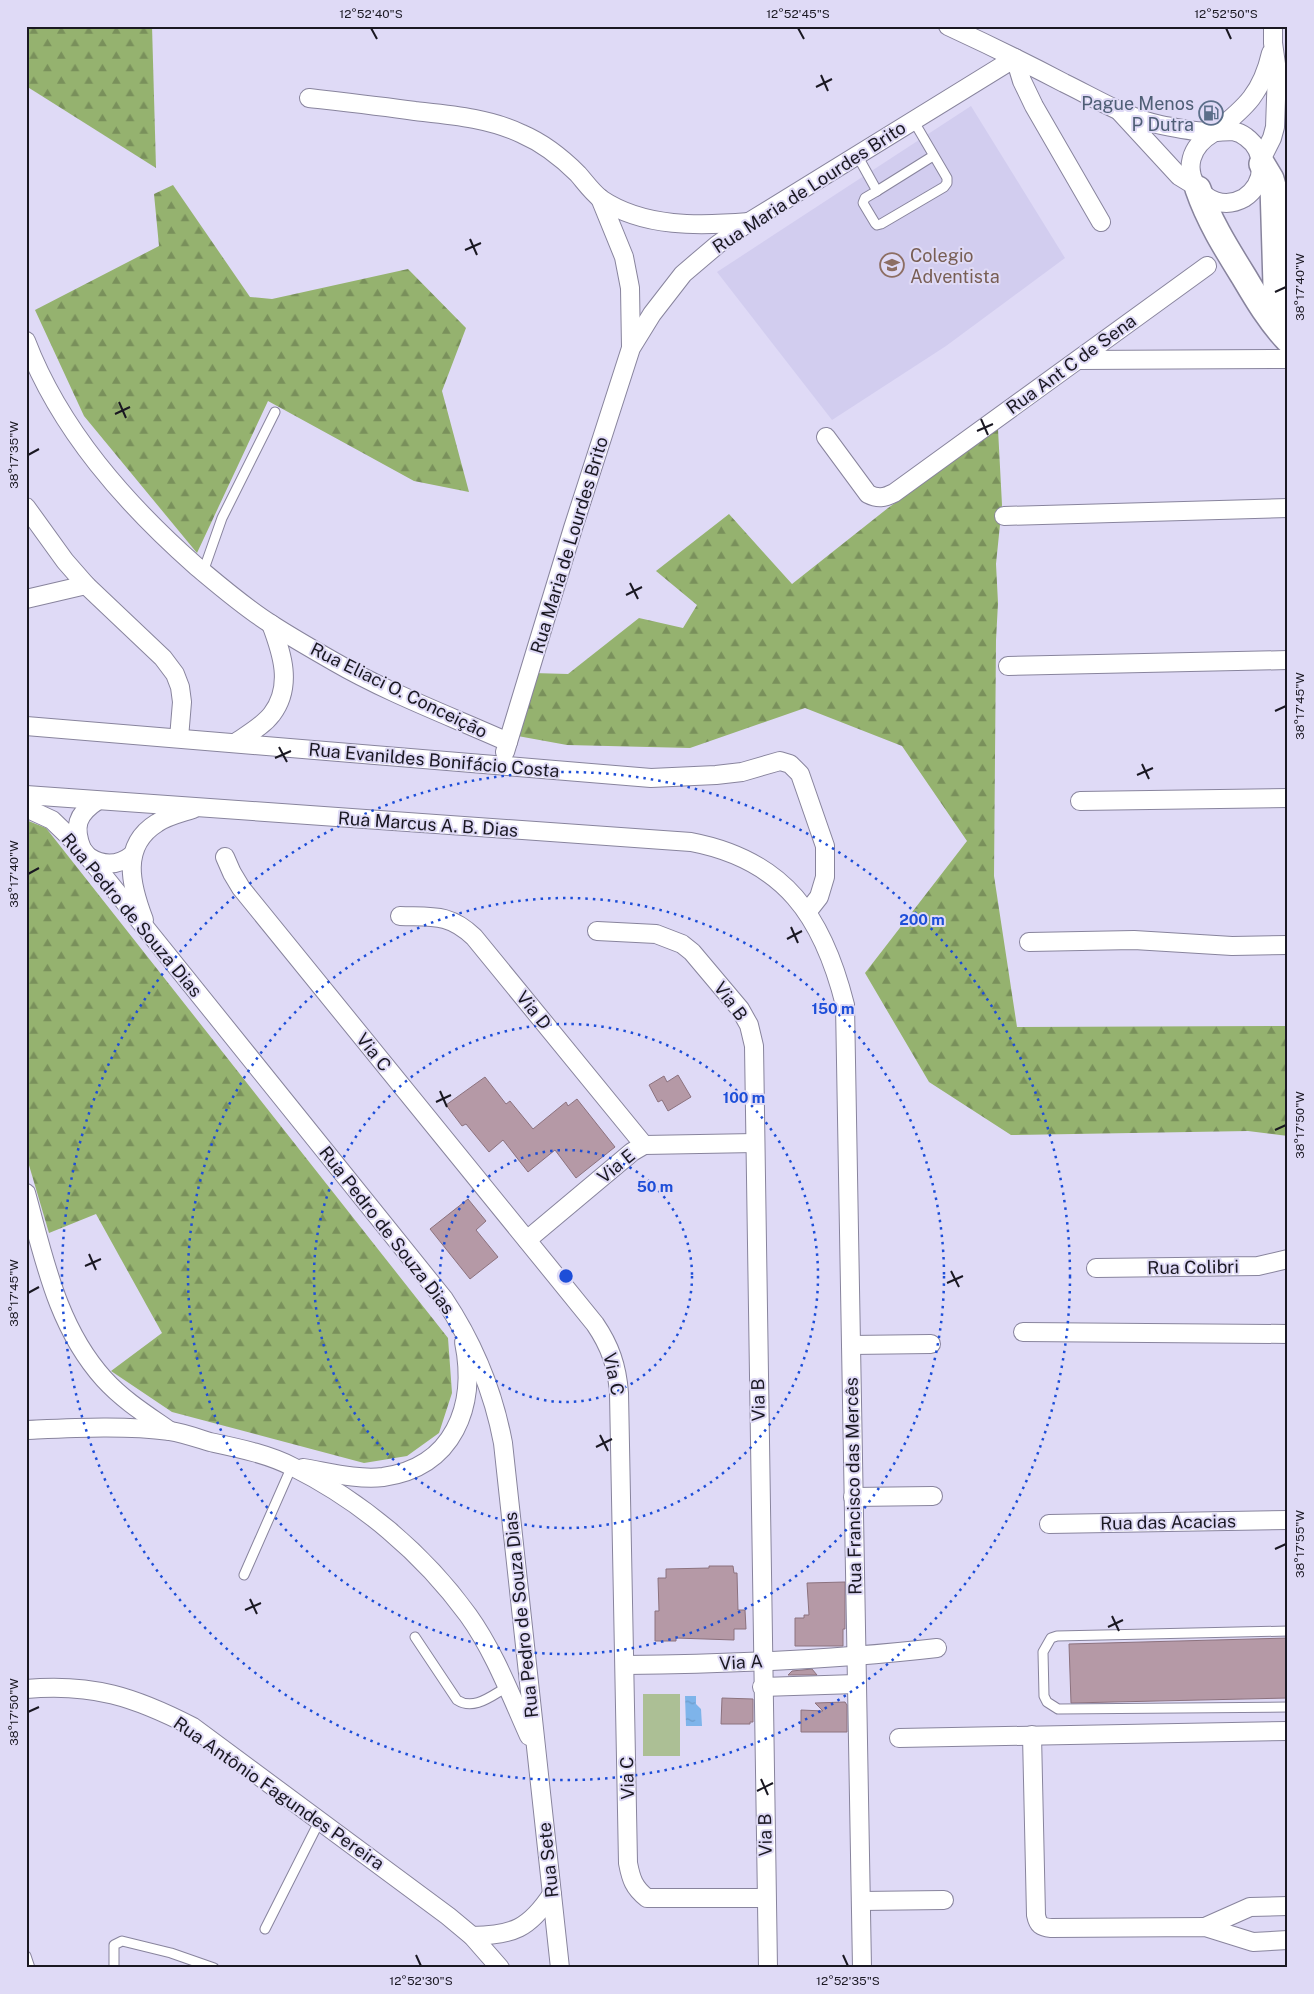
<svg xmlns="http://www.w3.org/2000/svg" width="1314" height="1994" font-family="'Public Sans',sans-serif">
<defs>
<pattern id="forest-firs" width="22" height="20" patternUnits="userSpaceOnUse" patternTransform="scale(1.25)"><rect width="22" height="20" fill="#95b26f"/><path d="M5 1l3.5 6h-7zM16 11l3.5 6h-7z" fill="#79905b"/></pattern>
<pattern id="water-ripples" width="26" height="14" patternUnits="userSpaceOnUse" patternTransform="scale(1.25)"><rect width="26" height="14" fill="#7eb4ea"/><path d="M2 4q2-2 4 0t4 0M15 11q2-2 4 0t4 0" fill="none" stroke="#6c9ac8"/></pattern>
</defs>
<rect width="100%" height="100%" fill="#dfdaf6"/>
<path fill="#d2cdef" d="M971,106L1065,258L946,346L832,420L717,272Z"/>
<g fill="url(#forest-firs)">
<path d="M26,26H152L156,168L26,86Z"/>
<path d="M173,185L250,297L272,299L408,269L466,328L442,391L469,492L414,481L268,401L197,553L84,416L35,310L159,246L154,194Z"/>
<path d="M998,429L1002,505L996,564L998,603L996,640L994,876L1017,1027L1288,1026V1136L1248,1131L1011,1135L929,1082L865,973L967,841L902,746L805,708L690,748L567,745L506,734L533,673L568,674L639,618L683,628L697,605L656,571L729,514L792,584L888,508Z"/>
<path d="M26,820L46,828L448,1338L452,1393L439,1433L407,1456L364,1463L172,1412L111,1371L162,1333L96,1214L49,1233L26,1155Z"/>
</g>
<rect fill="#acbf95" x="643" y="1694" width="37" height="62"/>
<path fill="url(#water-ripples)" d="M685,1696H696V1704L701,1709L702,1726H686Z"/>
<g fill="#b599a6" stroke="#8c727e">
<path d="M678,1075L691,1097L668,1111L662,1100L658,1102L649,1085L664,1076L667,1082Z"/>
<path d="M485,1077L506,1104L510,1101L533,1129L566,1102L568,1106L577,1099L615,1147L576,1178L555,1150L528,1172L503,1140L489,1152L466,1124L462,1126L446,1105Z"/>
<path d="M468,1199L486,1221L476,1230L498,1257L470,1279L430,1229Z"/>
<path d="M709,1566H733L734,1573H737L738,1610H745L746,1629H734V1640L676,1638V1641H655V1611H659L658,1578H666V1569L709,1568Z"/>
<path d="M845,1582V1629H843V1646H795V1618H804V1615H809L807,1583Z"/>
<path d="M1288,1638V1698L1071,1703L1069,1644Z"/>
<path d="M812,1669L817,1675H788L792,1671Z"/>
<path d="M722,1698L753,1699V1722H750V1724H721Z"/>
<path d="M845,1702L847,1705V1732H801V1710L823,1711L815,1703Z"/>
</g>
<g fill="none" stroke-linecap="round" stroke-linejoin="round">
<g stroke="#88849d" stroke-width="11">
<g id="lane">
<path d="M857,155L877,191L865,198L863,203L875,223L877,225L881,224L944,187L947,183V178L913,120"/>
<path d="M877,191L933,156"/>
<path d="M203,572L222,518L275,412"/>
<path d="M244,1575L292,1466"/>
<path d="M1288,1631L1057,1636L1051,1638L1043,1652L1044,1696L1047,1702L1058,1709L1288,1707"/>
<path d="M415,1637L457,1700C474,1711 491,1696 507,1687"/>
<path d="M265,1929L320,1820"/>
<path d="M26,1956L30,1968"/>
<path d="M114,1968V1945L122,1941L171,1953L214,1968"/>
</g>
</g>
<g stroke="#88849d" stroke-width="20">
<g id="street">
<path d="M948,26C987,44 1026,63 1064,83C1095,98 1127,118 1161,125C1177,128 1194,132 1210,132C1224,133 1233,127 1246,137C1267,152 1266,184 1244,198C1205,220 1164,162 1213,133"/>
<path d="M309,98C344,102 380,106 415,111C451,115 489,118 522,134C543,143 562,158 578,174C585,182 592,192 601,199C644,228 700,226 749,222"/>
<path d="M1120,112L1179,176L1197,187"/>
<path d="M1215,132C1246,107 1262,93 1271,53"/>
<path d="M1261,160L1272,138L1275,127L1277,71L1273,43V26"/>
<path d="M600,198L624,257L630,288L631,347"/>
<path d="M26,341C60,430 126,504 196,566C220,586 244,607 271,624C291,637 312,649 333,661C388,693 450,716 508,742L505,752"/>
<path d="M1078,360L1288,359"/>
<path d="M826,437L868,494C878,499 884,498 894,493L1207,266"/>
<path d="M26,507L65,561L86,585L163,658L175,674L180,687L182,702L179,738"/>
<path d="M1004,516L1288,508"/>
<path d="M26,599L86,585"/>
<path d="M1008,666L1288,660"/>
<path d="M26,726L651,778L716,775L742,772L780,761L790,764L800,774L825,846V877L819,897L808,911"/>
<path d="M508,742L573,528L631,348L652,314L683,274L717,245L749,222L1015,58L1022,81L1034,106L1101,222"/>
<path d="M235,743C248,734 263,726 272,714C293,686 282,653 271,624"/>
<path d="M26,795L691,842C785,860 823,917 845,1005L862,1968"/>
<path d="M1080,801L1288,798"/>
<path d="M26,808L52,820L82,849L444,1299C474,1344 493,1390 503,1443L560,1968"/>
<path d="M82,849C73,827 77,814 97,801"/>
<path d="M89,857C103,866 118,866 132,855"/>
<path d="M225,857L232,873L241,888L595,1324C610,1346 617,1366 619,1393L628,1863C631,1879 634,1888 647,1898H766"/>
<path d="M400,916C432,917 449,913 474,937L644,1145"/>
<path d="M144,920C131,886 120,846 157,823C167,816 181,813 193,809"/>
<path d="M597,931L656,934L682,944L692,952L740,1009L749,1025L754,1046L768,1968"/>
<path d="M1029,942L1134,940L1232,946L1288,945"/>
<path d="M26,1193C44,1258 57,1327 104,1379C123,1400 147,1415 170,1431"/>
<path d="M527,1240L632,1152L644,1145L755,1143"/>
<path d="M1096,1268L1258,1266L1288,1259"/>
<path d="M1023,1332L1288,1334"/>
<path d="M851,1345L931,1344"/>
<path d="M26,1430C72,1428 124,1425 170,1431C183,1433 197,1438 210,1442C238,1448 268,1454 293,1467C361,1501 423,1553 468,1615C494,1651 511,1696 529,1736"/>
<path d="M303,1468C328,1472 357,1480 383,1477C454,1467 477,1406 464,1342"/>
<path d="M853,1497L933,1496"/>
<path d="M1049,1524L1288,1520"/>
<path d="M625,1665C729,1664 833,1660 937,1648"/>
<path d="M762,1687L856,1684"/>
<path d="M26,1689C92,1683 135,1697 193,1727L448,1916L472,1936L500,1968"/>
<path d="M1032,1735L1036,1915C1038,1925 1041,1927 1051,1928L1205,1927L1253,1942L1288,1940"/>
<path d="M899,1738L1288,1731"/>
<path d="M861,1901L944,1900"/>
<path d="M1205,1927L1250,1907L1288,1906"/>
<path d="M472,1936C513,1935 529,1929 552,1894"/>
</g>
</g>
<g stroke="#88849d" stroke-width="28">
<g id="secondary">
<path d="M1262,164L1271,179L1273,186L1276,285L1288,320"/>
<path d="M1198,189C1209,221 1226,248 1244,277C1257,299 1270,321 1288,340"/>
</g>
</g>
<use href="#lane" stroke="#fff" stroke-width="9"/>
<use href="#street" stroke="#fff" stroke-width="18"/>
<use href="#secondary" stroke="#fff" stroke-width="25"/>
</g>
<path fill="none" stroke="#1a1822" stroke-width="2" d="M371,28L377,39M798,28L804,39M1226,28L1231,39M821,75L828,91M816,87L832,79M470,239L477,255M465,250L481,243M1275,292L1286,287M119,402L126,418M115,414L130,407M981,419L988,435M977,431L993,424M28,455L39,449M630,583L638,599M626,595L642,587M1275,711L1286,706M279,747L287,762M275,758L291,751M1142,764L1149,779M1137,775L1153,768M28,874L39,868M791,927L798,943M787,939L802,931M440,1091L447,1107M436,1102L451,1095M1275,1130L1286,1125M89,1254L96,1270M85,1266L101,1259M951,1271L959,1287M947,1283L963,1276M28,1293L39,1287M600,1435L608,1451M596,1447L612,1439M1275,1549L1286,1544M250,1599L257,1614M245,1610L261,1603M1112,1616L1119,1631M1108,1627L1123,1620M28,1712L39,1707M761,1779L768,1795M757,1791L773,1783M416,1955L421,1966M843,1955L848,1966"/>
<g fill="none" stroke="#1d4ed8" stroke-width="2.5" stroke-dasharray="2.5 5">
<circle cx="566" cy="1276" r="126"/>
<circle cx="566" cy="1276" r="252"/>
<circle cx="566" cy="1276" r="378"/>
<circle cx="566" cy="1276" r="504"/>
</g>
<defs>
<g id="fuel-ring" transform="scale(1.25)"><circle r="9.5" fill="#dfdaf6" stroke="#5c6f8a" stroke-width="1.5"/><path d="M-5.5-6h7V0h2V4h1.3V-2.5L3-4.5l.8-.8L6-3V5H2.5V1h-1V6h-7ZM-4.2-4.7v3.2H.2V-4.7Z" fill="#5c6f8a"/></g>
<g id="school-ring" transform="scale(1.25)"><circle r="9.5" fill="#dfdaf6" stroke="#8d6e63" stroke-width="1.5"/><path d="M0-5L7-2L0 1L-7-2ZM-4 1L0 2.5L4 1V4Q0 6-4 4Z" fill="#8d6e63"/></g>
</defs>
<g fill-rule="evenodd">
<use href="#fuel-ring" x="1211" y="113"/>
<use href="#school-ring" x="892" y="265"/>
</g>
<g text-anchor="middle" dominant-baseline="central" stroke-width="4" stroke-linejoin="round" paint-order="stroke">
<g font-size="18" fill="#4e5e75" stroke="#dfdaf6" text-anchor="end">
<text x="1194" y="103">Pague Menos<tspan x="1194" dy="21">P Dutra</tspan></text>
</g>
<g font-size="18" fill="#1a1822" stroke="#dfdaf6">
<text transform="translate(809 187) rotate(-33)">Rua Maria de Lourdes Brito</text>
<text transform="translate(1071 364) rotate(-36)">Rua Ant C de Sena</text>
<text transform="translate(569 545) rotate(-73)">Rua Maria de Lourdes Brito</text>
<text transform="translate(399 690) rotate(26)">Rua Eliaci O. Conceição</text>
<text transform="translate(434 760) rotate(5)">Rua Evanildes Bonifácio Costa</text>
<text transform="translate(428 824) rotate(4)">Rua Marcus A. B. Dias</text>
<text transform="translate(132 915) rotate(50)">Rua Pedro de Souza Dias</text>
<text transform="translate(731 1001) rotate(54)">Via B</text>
<text transform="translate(534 1010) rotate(51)">Via D</text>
<text transform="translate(374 1052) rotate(51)">Via C</text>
<text transform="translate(616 1166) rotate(-39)">Via E</text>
<text transform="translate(387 1230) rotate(52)">Rua Pedro de Souza Dias</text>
<text transform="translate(1193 1267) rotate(-1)">Rua Colibri</text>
<text transform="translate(614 1374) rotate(78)">Via C</text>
<text transform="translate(758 1400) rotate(-91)">Via B</text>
<text transform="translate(853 1486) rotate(-91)">Rua Francisco das Mercês</text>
<text transform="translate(1168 1522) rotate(-1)">Rua das Acacias</text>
<text transform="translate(521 1615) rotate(-96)">Rua Pedro de Souza Dias</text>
<text transform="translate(741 1662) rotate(-3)">Via A</text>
<text transform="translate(627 1778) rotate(-91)">Via C</text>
<text transform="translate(279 1793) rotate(35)">Rua Antônio Fagundes Pereira</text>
<text transform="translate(765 1835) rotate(-91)">Via B</text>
<text transform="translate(548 1860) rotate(-96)">Rua Sete</text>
</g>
<g font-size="18" fill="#785e54" stroke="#dfdaf6" text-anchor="start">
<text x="910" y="255">Colegio<tspan x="910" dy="21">Adventista</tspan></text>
</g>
</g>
<circle cx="566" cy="1276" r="8" fill="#1d4ed8" stroke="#dfdaf6" stroke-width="2.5"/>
<g font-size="15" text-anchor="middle" font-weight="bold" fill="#1d4ed8" stroke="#dfdaf6" stroke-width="4" stroke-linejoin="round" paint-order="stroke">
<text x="922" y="925">200 m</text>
<text x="833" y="1014">150 m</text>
<text x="744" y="1103">100 m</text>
<text x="655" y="1192">50 m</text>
</g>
<rect width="1314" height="1994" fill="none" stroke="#dfdaf6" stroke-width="55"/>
<rect x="28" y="28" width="1258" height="1938" fill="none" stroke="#1a1822" stroke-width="2"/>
<g font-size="12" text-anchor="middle" fill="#1a1822">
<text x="371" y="18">12°52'40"S</text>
<text x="798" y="18">12°52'45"S</text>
<text x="1226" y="18">12°52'50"S</text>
<text transform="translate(1300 287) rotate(-90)" y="4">38°17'40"W</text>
<text transform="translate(14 455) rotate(-90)" y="4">38°17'35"W</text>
<text transform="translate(1300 706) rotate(-90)" y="4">38°17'45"W</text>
<text transform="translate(14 874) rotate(-90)" y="4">38°17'40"W</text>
<text transform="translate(1300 1125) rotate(-90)" y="4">38°17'50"W</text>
<text transform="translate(14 1293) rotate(-90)" y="4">38°17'45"W</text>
<text transform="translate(1300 1544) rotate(-90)" y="4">38°17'55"W</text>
<text transform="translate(14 1712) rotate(-90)" y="4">38°17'50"W</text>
<text x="421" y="1985">12°52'30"S</text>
<text x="848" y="1985">12°52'35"S</text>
</g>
</svg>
